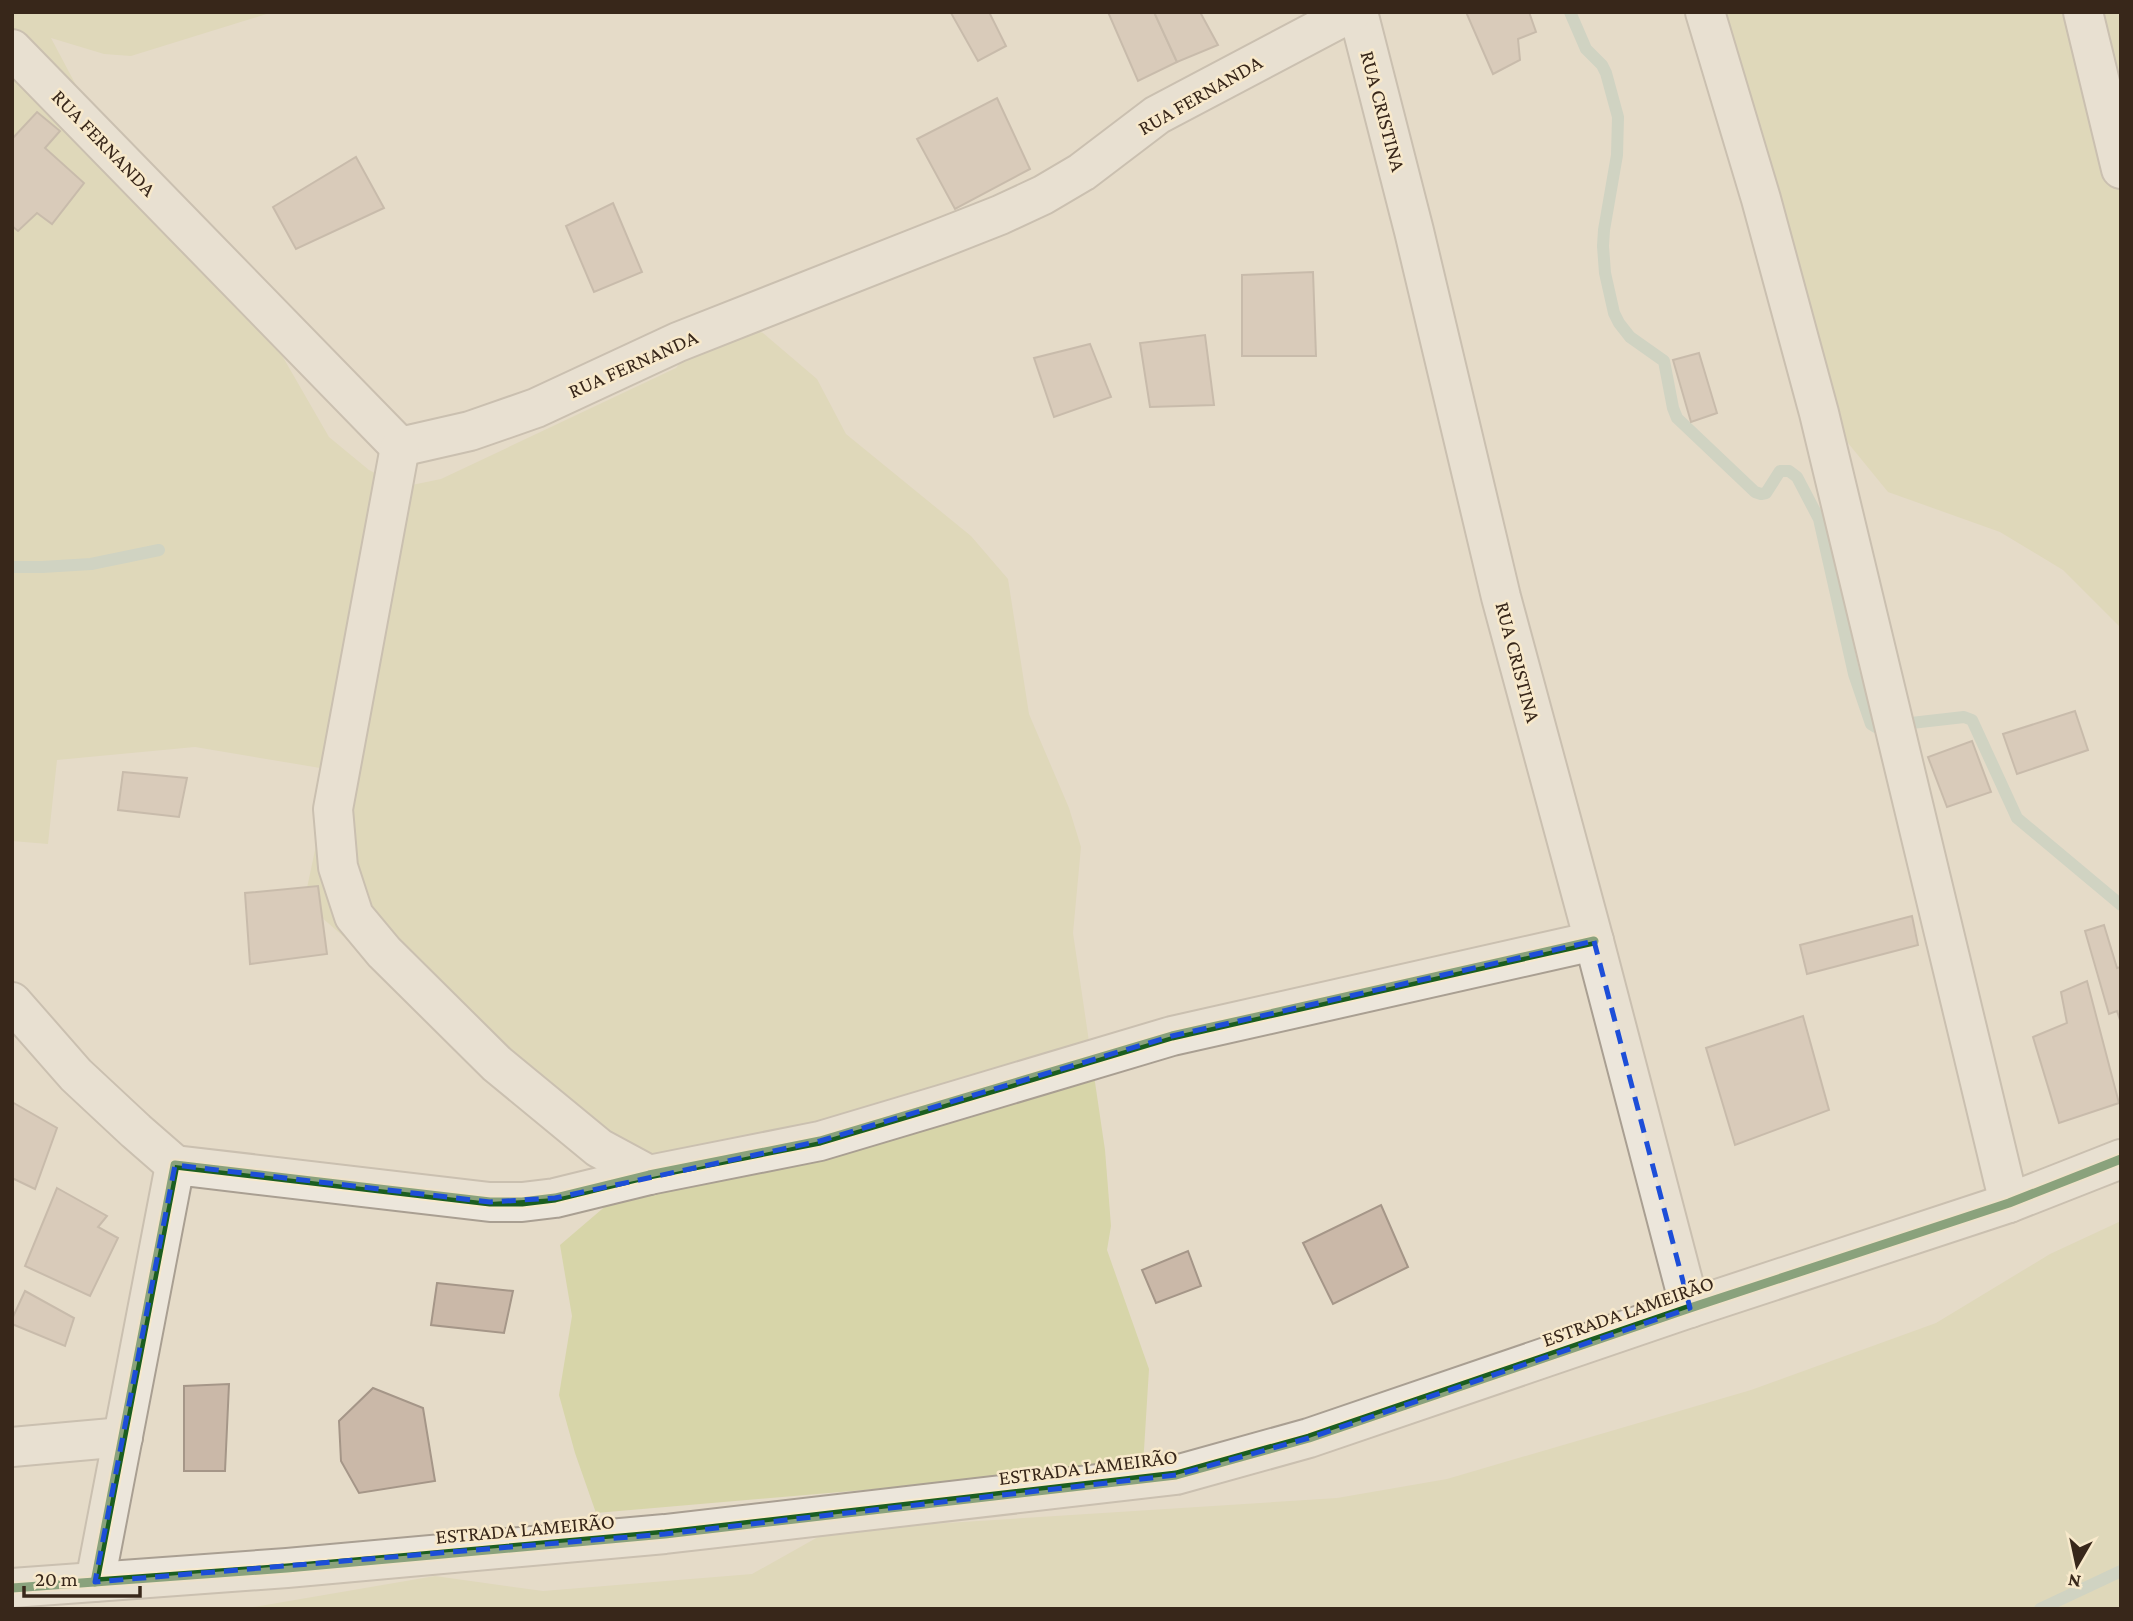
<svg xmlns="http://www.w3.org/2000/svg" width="2133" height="1621" font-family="'Crimson Pro',serif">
<rect width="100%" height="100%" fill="#e5dbc8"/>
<g fill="#d7d5a9">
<path d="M12,12H273L131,56L104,54L51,38L95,121L280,352L329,437L369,470L402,487L441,479L676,368L707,330L734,322L763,333L817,379L846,434L971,536L1008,579L1029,714L1069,808L1081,847L1073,933L1105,1150L1111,1226L1107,1250L1149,1369L1143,1466L596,1513L575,1453L559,1395L572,1316L560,1245L629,1186L304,902L332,770L195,747L57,760L48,844L12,841Z"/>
<path d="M1720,12H2121V628L2063,570L2000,532L1888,492L1839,432Z"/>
<path d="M2121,1221V1609H242L435,1576L543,1591L752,1574L834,1528L899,1526L1337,1498L1447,1479L1751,1390L1936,1323L2050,1254Z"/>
</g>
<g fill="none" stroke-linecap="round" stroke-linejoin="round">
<g stroke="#b5cabb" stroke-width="12">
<path d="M1570,12L1586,49L1602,65L1606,73L1618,117L1617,155L1604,230L1603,246L1605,273L1614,313L1619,323L1630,337L1664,361L1673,408L1677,418L1755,492L1761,494L1766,493L1780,471H1789L1797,477L1819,519L1854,674L1871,724L1876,727L1964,717L1972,720L2017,818L2121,905"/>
<path d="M12,567H42L91,564L159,550"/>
<path d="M2040,1609L2121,1571"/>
</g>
</g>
<g fill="#cab8a8" stroke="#a59688" stroke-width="2">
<path d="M953,12H989L1006,46L978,61L951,13Z"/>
<path d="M1108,12H1154L1177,62L1138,81Z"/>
<path d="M1154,12H1200L1218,45L1177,62Z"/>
<path d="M1466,12H1529L1536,32L1518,39L1520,60L1493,74Z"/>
<path d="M997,98L1030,169L955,209L917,139Z"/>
<path d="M37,112L60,131L45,148L84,183L52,224L37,213L18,231L12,226V139Z"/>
<path d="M356,157L384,208L296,249L273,207Z"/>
<path d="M613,203L642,272L594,292L566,226Z"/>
<path d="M1313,272L1316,356H1242V275Z"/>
<path d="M1205,335L1214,405L1150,407L1140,343Z"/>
<path d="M1090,344L1111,397L1054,417L1034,358Z"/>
<path d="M1699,353L1717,413L1691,422L1673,360Z"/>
<path d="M2075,711L2088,750L2017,774L2003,734Z"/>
<path d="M1972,741L1991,792L1947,807L1928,757Z"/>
<path d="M123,772L187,778L179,817L118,810Z"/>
<path d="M318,886L327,954L250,964L245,893Z"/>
<path d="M1912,916L1918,945L1807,974L1800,945Z"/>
<path d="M2104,925L2117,968L2121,967V1023L2117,1011L2109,1014L2085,931Z"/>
<path d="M2087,981L2119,1103L2059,1123L2033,1037L2067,1023L2061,992Z"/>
<path d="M1803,1016L1829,1110L1735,1145L1706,1048Z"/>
<path d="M12,1102L57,1128L35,1189L12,1178Z"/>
<path d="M57,1188L107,1216L98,1227L118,1238L90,1296L25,1266Z"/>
<path d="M1381,1205L1408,1267L1333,1304L1303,1243Z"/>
<path d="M1188,1251L1201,1286L1156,1303L1142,1270Z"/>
<path d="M437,1283L513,1291L504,1333L431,1325Z"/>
<path d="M25,1291L74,1318L65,1346L12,1324V1319Z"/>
<path d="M229,1384L225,1471H184V1386Z"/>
<path d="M373,1388L423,1408L435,1481L359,1493L341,1461L339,1421Z"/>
</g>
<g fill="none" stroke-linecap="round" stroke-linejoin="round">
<g stroke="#a99f92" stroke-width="42">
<g id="minor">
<path d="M1358,12L1414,231L1501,597L1594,941L1690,1308"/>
<path d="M1705,12L1761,199L1819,413L2009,1203"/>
<path d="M2083,12L2121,169"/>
<path d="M12,49L400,447L470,431L536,408L678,342L1000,215L1043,195L1082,172L1157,115L1352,12"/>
<path d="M400,447L333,809L338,867L354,916L384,952L497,1064L599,1148L649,1175"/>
<path d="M12,1002L76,1075L136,1131L175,1165"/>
<path d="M12,1447L123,1437"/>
<path d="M95,1582L175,1165L490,1202H522L555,1198L649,1175L820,1141L1172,1036L1594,941"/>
<path d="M12,1588L287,1568L665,1534L1176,1475L1309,1438L1690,1308L2009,1203L2121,1159"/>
</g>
</g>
<use href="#minor" stroke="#ece6db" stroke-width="38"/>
<g stroke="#f8e9cb" stroke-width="13">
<g id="cycleway">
<path d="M95,1582L175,1165L490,1202H522L555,1198L649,1175L820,1141L1172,1036L1594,941"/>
<path d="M12,1588L287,1568L665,1534L1176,1475L1309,1438L1690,1308L2009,1203L2121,1159"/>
</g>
</g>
<use href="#cycleway" stroke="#1b5e20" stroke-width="9"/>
</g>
<path d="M0 0H2133V1621H0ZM1594,941L1690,1308L1309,1438L1176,1475L665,1534L95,1582L175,1165L490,1202L555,1198L820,1141L1172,1036Z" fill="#e5dbc8" fill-opacity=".55" fill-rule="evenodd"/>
<path fill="none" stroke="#1d4ed8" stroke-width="5" stroke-dasharray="14 9" stroke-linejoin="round" d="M1594,941L1690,1308L1309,1438L1176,1475L665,1534L95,1582L175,1165L490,1202L555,1198L820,1141L1172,1036Z"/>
<g text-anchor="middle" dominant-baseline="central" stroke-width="5" stroke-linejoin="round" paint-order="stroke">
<g font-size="21" fill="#38271a" stroke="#f8e9cb">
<text transform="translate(1200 95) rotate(-30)">RUA FERNANDA</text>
<text transform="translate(1383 111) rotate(75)">RUA CRISTINA</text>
<text transform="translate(104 143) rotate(46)">RUA FERNANDA</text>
<text transform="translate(633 364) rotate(-24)">RUA FERNANDA</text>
<text transform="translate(1518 662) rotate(75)">RUA CRISTINA</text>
<text transform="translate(1628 1311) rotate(-19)">ESTRADA LAMEIRÃO</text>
<text transform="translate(1088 1467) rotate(-7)">ESTRADA LAMEIRÃO</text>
<text transform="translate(525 1529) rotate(-5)">ESTRADA LAMEIRÃO</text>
</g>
</g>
<rect width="2133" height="1621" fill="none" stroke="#38271a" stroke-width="28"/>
<g transform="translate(2077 1565) rotate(189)" stroke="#f8e9cb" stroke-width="5" paint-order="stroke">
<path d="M0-5L12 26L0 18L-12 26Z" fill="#38271a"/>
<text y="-10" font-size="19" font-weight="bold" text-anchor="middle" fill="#38271a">N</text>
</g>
<path d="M24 1586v10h116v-10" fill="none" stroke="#38271a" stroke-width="3.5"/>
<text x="35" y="1586" font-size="21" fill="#38271a" stroke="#f8e9cb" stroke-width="5" paint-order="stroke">20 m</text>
</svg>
